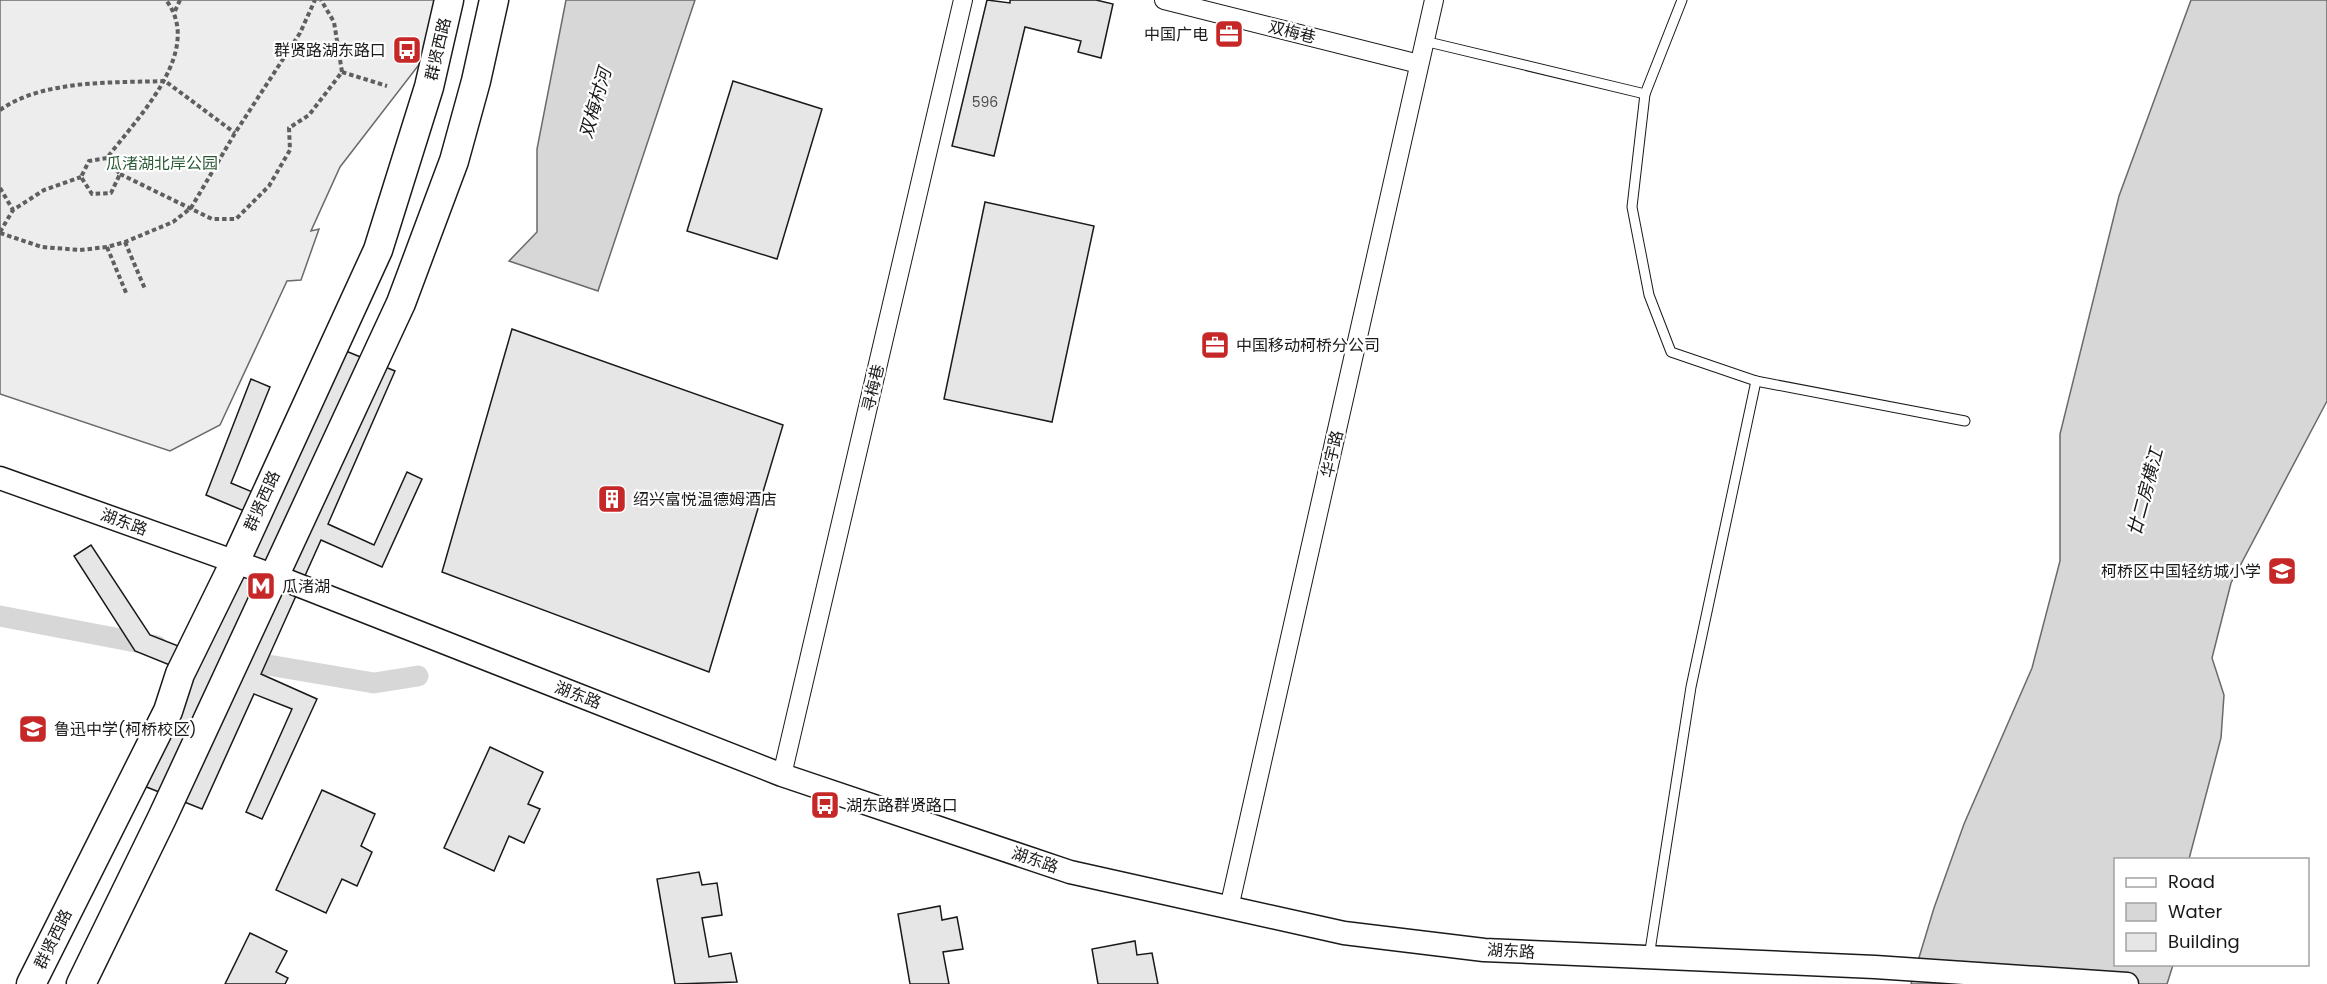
<svg xmlns="http://www.w3.org/2000/svg" width="2327" height="984" font-family="Poppins,'Noto Sans SC',sans-serif">
<rect width="100%" height="100%" fill="#fff"/>
<path fill="#ededed" stroke="#6a6a6a" stroke-width="1.5" d="M0,0H439L428,53L340,167L311,231L319,229L301,280L287,281L220,425L170,451L0,394Z"/>
<g fill="#d7d7d7" stroke="#6a6a6a" stroke-width="1.5">
<path d="M566,0H695L598,291L509,261L537,232V149Z"/>
<path d="M2191,0H2327V401L2231,583L2212,658L2224,695L2221,738L2189,859L2116,860V964L2173,965L2167,984H1911L1934,908L1964,824L2032,668L2060,561V434L2119,196Z"/>
</g>
<g fill="none" stroke-linecap="round" stroke-linejoin="round">
<g stroke="#d7d7d7" stroke-width="21">
<path d="M0,616L157,646"/>
<path d="M238,660L374,683L418,676"/>
</g>
</g>
<g fill="#e6e6e6" stroke="#1a1a1a" stroke-width="1.5">
<path d="M987,0L1010,3V0H1096L1113,4L1101,58L1078,52L1081,41L1025,27L994,156L952,146Z"/>
<path d="M733,81L822,109L777,259L687,231Z"/>
<path d="M985,202L1094,226L1052,422L944,399Z"/>
<path d="M512,329L783,425L709,672L442,572Z"/>
<path d="M336,347L395,371L328,524L374,545L407,472L422,479L382,567L321,540L261,674L317,699L262,819L246,812L292,709L254,694L202,809L144,786L192,674L135,651L74,556L91,545L150,635L201,655L261,518L206,495L251,379L270,387L231,483L269,499Z"/>
<path d="M490,747L543,772L528,804L540,809L524,843L509,836L494,871L444,848Z"/>
<path d="M322,790L375,814L361,846L372,852L357,886L342,879L326,913L276,890Z"/>
<path d="M699,872L702,885L717,883L722,915L702,918L709,957L731,953L737,982L675,984L657,879Z"/>
<path d="M940,906L942,920L957,917L963,949L943,952L949,984H910L898,914Z"/>
<path d="M250,933L287,951L276,972L288,978L285,984H225Z"/>
<path d="M1135,941L1137,955L1152,953L1158,984H1098L1092,949Z"/>
</g>
<g fill="none" stroke-linecap="round" stroke-linejoin="round">
<g stroke="#1a1a1a" stroke-width="11">
<g id="service">
<path d="M1682,0L1645,94L1632,207L1649,295L1671,352L1756,381L1965,421"/>
<path d="M1424,41L1645,94"/>
<path d="M1649,957L1691,687L1756,381"/>
</g>
</g>
<g stroke="#1a1a1a" stroke-width="20">
<g id="minor">
<path d="M1164,0L1419,64"/>
<path d="M782,775L963,0"/>
<path d="M1229,908L1434,0"/>
</g>
</g>
<g stroke="#1a1a1a" stroke-width="25">
<path id="tertiary" d="M0,478L275,576L782,775L1070,872L1344,933L1484,950L1875,967L2127,984"/>
</g>
<g stroke="#1a1a1a" stroke-width="31">
<g id="primary">
<path d="M31,984L168,711L180,674L235,562L378,250L429,87L449,0"/>
<path d="M81,984L162,818L401,303L454,161L476,81L494,0"/>
</g>
</g>
<g stroke="#5f5f5f" stroke-width="4" stroke-dasharray="4.5 3" stroke-linecap="butt">
<path d="M175,11L180,0"/>
<path d="M342,72L387,86"/>
<path d="M0,110C44,79 114,83 165,81L235,133"/>
<path d="M107,158L120,174L111,193L92,194L81,177L89,161L107,158C137,118 205,51 166,0"/>
<path d="M120,174L212,219H236L269,186L290,150L289,128L309,115L342,72L334,22L321,0"/>
<path d="M0,188L13,210"/>
<path d="M0,232L13,210L44,190L81,177"/>
<path d="M0,233L42,247L80,250L107,247L125,242L173,222L191,208L235,133L300,33L315,0"/>
<path d="M125,242L145,289"/>
<path d="M107,247L127,295"/>
</g>
<use href="#service" stroke="#fff" stroke-width="9"/>
<use href="#minor" stroke="#fff" stroke-width="18"/>
<use href="#tertiary" stroke="#fff" stroke-width="22"/>
<use href="#primary" stroke="#fff" stroke-width="28"/>
</g>
<defs>
<g id="office-square" transform="scale(1.5)"><rect x="-9" y="-9" width="18" height="18" rx="4" fill="#c62828" stroke="#fff"/><path d="M-6-3h4V-5.5h4V-3h4V5H-6ZM-1-4.5V-3h2v-1.5ZM-6 0V1H6V0Z" fill="#fff"/></g>
<g id="bus-square" transform="scale(1.5)"><rect x="-9" y="-9" width="18" height="18" rx="4" fill="#c62828" stroke="#fff"/><path d="M-5-6H5V4H4V6H2V4H-2V6H-4V4H-5ZM-3.5-4V0h7V-4ZM-3.5 1.2v1.5H-2V1.2ZM2 1.2v1.5H3.5V1.2Z" fill="#fff"/></g>
<g id="building-square" transform="scale(1.5)"><rect x="-9" y="-9" width="18" height="18" rx="4" fill="#c62828" stroke="#fff"/><path d="M-4-6H4V6H1V3H-1V6H-4ZM-2.5-4.3h1.7v1.8h-1.7ZM.8-4.3h1.7v1.8H.8ZM-2.5-1h1.7V.8h-1.7ZM.8-1h1.7V.8H.8Z" fill="#fff"/></g>
<g id="school-square" transform="scale(1.5)"><rect x="-9" y="-9" width="18" height="18" rx="4" fill="#c62828" stroke="#fff"/><path d="M0-5L7-2L0 1L-7-2ZM-4 1L0 2.5L4 1V4Q0 6-4 4Z" fill="#fff"/></g>
<g id="metro-square" transform="scale(1.5)"><rect x="-9" y="-9" width="18" height="18" rx="4" fill="#c62828" stroke="#fff"/><path d="M-5.5 5V-5H-3L0 0L3-5H5.5V5H3V-.5L0 4L-3-.5V5Z" fill="#fff"/></g>
</defs>
<g fill-rule="evenodd">
<use href="#office-square" x="1229" y="34"/>
<use href="#bus-square" x="407" y="50"/>
<use href="#office-square" x="1215" y="345"/>
<use href="#building-square" x="612" y="499"/>
<use href="#school-square" x="2282" y="571"/>
<use href="#metro-square" x="261" y="586"/>
<use href="#school-square" x="33" y="729"/>
<use href="#bus-square" x="825" y="805"/>
</g>
<g text-anchor="middle" dominant-baseline="central" stroke-width="4.5" stroke-linejoin="round" paint-order="stroke">
<g font-size="14" fill="#4d4d4d">
<text x="985" y="102">596</text>
</g>
<g font-size="16" fill="#1a1a1a" stroke="#fff">
<text transform="translate(1292 32) rotate(14)">双梅巷</text>
<text transform="translate(438 49) rotate(-77)">群贤西路</text>
<text transform="translate(873 388) rotate(-77)">寻梅巷</text>
<text transform="translate(1332 454) rotate(-77)">华宇路</text>
<text transform="translate(262 501) rotate(-66)">群贤西路</text>
<text transform="translate(124 522) rotate(20)">湖东路</text>
<text transform="translate(578 695) rotate(21)">湖东路</text>
<text transform="translate(1035 860) rotate(19)">湖东路</text>
<text transform="translate(53 939) rotate(-64)">群贤西路</text>
<text transform="translate(1511 951) rotate(3)">湖东路</text>
</g>
<g font-size="16" fill="#1a1a1a" stroke="#fff" text-anchor="start">
<text x="1208" y="34" text-anchor="end">中国广电</text>
<text x="386" y="50" text-anchor="end">群贤路湖东路口</text>
<text x="1236" y="345">中国移动柯桥分公司</text>
<text x="633" y="499">绍兴富悦温德姆酒店</text>
<text x="2261" y="571" text-anchor="end">柯桥区中国轻纺城小学</text>
<text x="282" y="586">瓜渚湖</text>
<text x="54" y="729">鲁迅中学(柯桥校区)</text>
<text x="846" y="805">湖东路群贤路口</text>
</g>
<g font-size="16" fill="#2b5a34" stroke="#fff">
<text x="162" y="163">瓜渚湖北岸公园</text>
</g>
<g font-size="18" font-style="italic" fill="#1a1a1a" stroke="#fff">
<text transform="translate(595 103) rotate(-74)">双梅村河</text>
<text transform="translate(2145 492) rotate(-75)">廿二房横江</text>
</g>
</g>
<rect x="2114" y="858" width="195" height="108" fill="#ffffff" stroke="#a3a3a3" stroke-width="1.5"/>
<rect x="2126" y="878" width="30" height="9" fill="#ffffff" stroke="#a3a3a3" stroke-width="1.5"/>
<text x="2168" y="888" font-size="18" fill="#1a1a1a">Road</text>
<rect x="2126" y="903" width="30" height="18" fill="#d7d7d7" stroke="#a3a3a3" stroke-width="1.5"/>
<text x="2168" y="918" font-size="18" fill="#1a1a1a">Water</text>
<rect x="2126" y="933" width="30" height="18" fill="#e6e6e6" stroke="#a3a3a3" stroke-width="1.5"/>
<text x="2168" y="948" font-size="18" fill="#1a1a1a">Building</text>
</svg>
